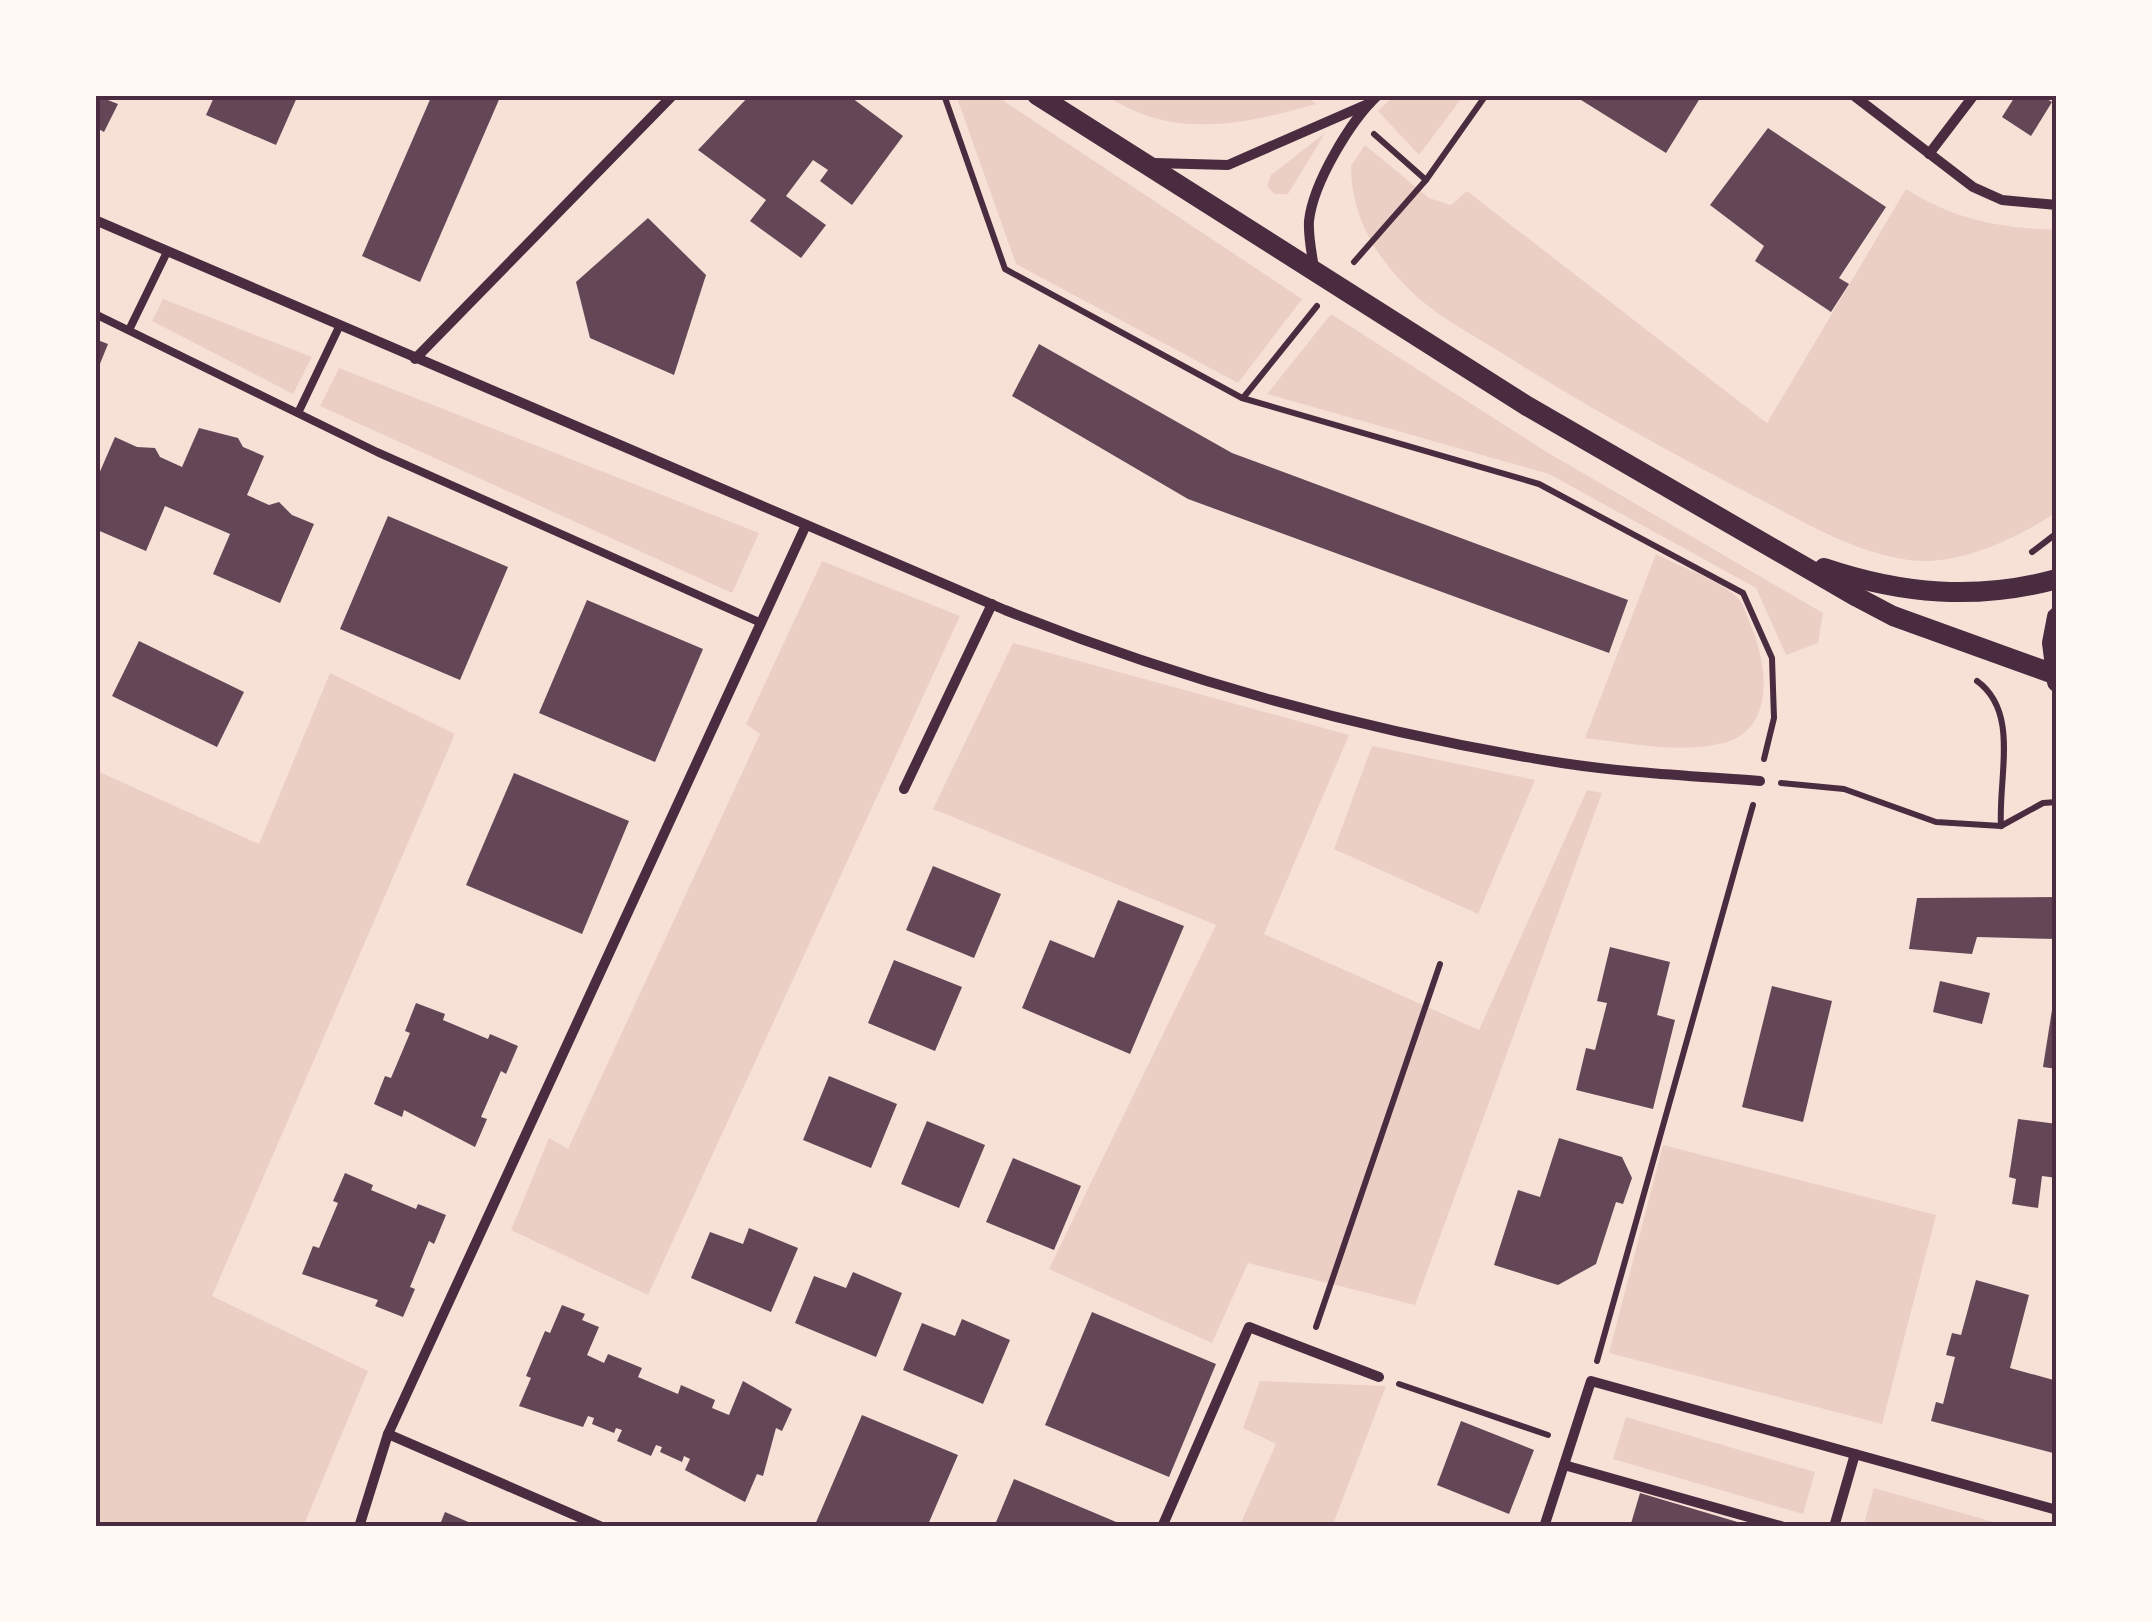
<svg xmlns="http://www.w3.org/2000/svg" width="2152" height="1622" font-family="'Asap Condensed',sans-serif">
<rect width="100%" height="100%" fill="#f7e1d7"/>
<g fill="#ebcfc5">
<path d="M956,95H995L1302,299L1238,383L1016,264Z"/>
<path d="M1106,95H1306L1316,104C1244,124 1173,141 1106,95Z"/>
<path d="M1395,95H1464L1419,155L1378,111Z"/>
<path d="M1325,133L1288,194H1274L1267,186L1271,175Z"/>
<path d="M1365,145L1429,198L1451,205L1467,191L1767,423L1906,189C1955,220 2000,228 2057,230V512C2017,538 1958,567 1908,560C1851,552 1799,519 1748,493C1666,450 1584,405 1505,355C1472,334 1433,315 1406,286C1373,253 1351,213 1351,166Z"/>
<path d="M163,299L312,357L293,394L152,321Z"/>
<path d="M1331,314L1545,451L1823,613L1818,643L1786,655L1756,588L1549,474L1267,394Z"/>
<path d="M339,368L759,533L732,593L320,406Z"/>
<path d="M1656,554C1680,567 1718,579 1738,598C1744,604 1747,618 1751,626C1767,663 1777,730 1723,743C1678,754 1630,743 1585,738Z"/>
<path d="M822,561L960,616L648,1295L511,1230L549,1138L568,1149L760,734L746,724Z"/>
<path d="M1013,643L1349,735L1264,934L1479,1030L1587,790L1602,793L1415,1305L1248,1263L1212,1343L1049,1269L1216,925L933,809Z"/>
<path d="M330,673L455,734L212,1296L368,1371L303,1527H95V770L259,844Z"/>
<path d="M1372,746L1535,780L1478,914L1334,849Z"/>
<path d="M1663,1145L1936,1215L1882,1424L1609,1353Z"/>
<path d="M1260,1381L1386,1386L1332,1527H1239L1276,1444L1243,1428Z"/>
<path d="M1626,1417L1815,1472L1803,1514L1613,1459Z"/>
<path d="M1874,1488L2011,1527H1863Z"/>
</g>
<g fill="#644757">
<path d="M95,95L118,104L104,132L95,127Z"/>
<path d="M215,95H298L276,145L206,115Z"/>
<path d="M432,95H501L420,282L362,256Z"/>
<path d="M750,95H848L903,136L852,205L820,181L828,170L813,160L786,196L826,225L801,258L750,221L766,200L698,150Z"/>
<path d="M1573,95H1702L1666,153Z"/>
<path d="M2016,95H2040L2052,102L2031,136L2002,117Z"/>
<path d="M1768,128L1886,207L1839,278L1849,284L1831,312L1755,261L1764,246L1710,205Z"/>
<path d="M648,218L706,275L674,375L590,338L576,282Z"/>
<path d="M95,339L108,344L95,376Z"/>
<path d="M1039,344L1232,453L1628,600L1609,653L1188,499L1012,396Z"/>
<path d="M199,428L238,438L243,447L264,456L247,495L269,505L279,502L292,515L314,524L280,603L213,574L230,534L165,506L146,551L95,529V483L115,437L137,447L155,448L160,457L182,467Z"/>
<path d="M388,516L508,567L460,680L340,629Z"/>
<path d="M587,600L703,649L655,762L539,713Z"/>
<path d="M139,641L244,692L217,747L112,696Z"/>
<path d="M514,773L629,821L582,934L466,885Z"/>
<path d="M933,866L1001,894L974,958L906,930Z"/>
<path d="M2057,897V939L1977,937L1972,954L1909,949L1917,898Z"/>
<path d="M1118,900L1184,926L1130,1054L1022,1008L1050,940L1094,958Z"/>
<path d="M1610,947L1670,962L1657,1015L1675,1020L1653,1109L1576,1090L1586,1048L1595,1050L1607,1003L1597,1001Z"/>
<path d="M894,960L962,987L935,1051L868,1023Z"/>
<path d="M1940,981L1990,993L1982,1024L1933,1012Z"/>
<path d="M1772,986L1832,1001L1803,1122L1742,1107Z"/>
<path d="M2055,991H2057V1069L2043,1067Z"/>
<path d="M416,1003L445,1014L443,1020L488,1039L490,1034L518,1046L506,1074L501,1071L481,1117L487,1119L475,1147L404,1110L402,1117L374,1104L385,1076L391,1078L410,1033L405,1031Z"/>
<path d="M829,1076L897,1104L871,1168L803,1140Z"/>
<path d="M2018,1119L2057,1124V1178L2042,1176L2038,1208L2012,1204L2016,1179L2009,1177Z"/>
<path d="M927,1121L985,1145L959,1208L901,1184Z"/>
<path d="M1559,1138L1622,1157L1632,1178L1623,1204L1616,1202L1596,1264L1558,1285L1494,1265L1518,1190L1540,1197Z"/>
<path d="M1013,1158L1081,1186L1054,1250L986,1222Z"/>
<path d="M345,1173L373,1185L371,1190L416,1209L418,1204L446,1215L434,1244L429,1241L410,1287L415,1289L403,1317L375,1306L378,1300L302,1274L313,1246L319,1248L338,1203L333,1201Z"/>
<path d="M749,1228L798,1248L771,1312L691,1278L710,1232L743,1244Z"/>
<path d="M853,1272L902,1293L876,1357L795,1323L814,1276L846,1288Z"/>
<path d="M1976,1280L2029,1295L2010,1368L2057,1381V1454L1931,1421L1936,1402L1943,1404L1955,1357L1946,1355L1952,1333L1961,1335Z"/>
<path d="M562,1305L585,1314L582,1320L599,1327L587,1355L604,1363L608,1354L642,1368L638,1377L678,1394L681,1385L715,1400L712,1408L729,1415L743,1381L792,1409L782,1431L776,1428L763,1476L757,1474L745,1502L685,1470L690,1459L684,1456L682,1462L660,1452L662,1447L656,1445L651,1456L617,1441L622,1430L616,1428L614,1433L592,1424L594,1418L588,1416L583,1427L519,1406L531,1378L526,1376L545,1331L550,1333Z"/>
<path d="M1092,1312L1216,1364L1169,1477L1045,1425Z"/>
<path d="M962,1319L1010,1340L983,1404L903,1370L922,1323L955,1336Z"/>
<path d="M862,1415L958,1455L927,1527H814Z"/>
<path d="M1461,1421L1534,1450L1509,1514L1437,1485Z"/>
<path d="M1014,1479L1128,1527H994Z"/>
<path d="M1640,1493L1751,1526V1527H1630Z"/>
<path d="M445,1512L480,1527H439Z"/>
</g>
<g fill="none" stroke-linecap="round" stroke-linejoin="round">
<g stroke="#4a2c40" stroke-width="6">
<path d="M944,95L1005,269L1242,398L1539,484L1743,593L1772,658L1774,718L1764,759"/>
<path d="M1374,134L1426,180"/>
<path d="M1354,262L1426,180L1486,95"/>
<path d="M1243,398L1317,306"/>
<path d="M2032,552L2057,533"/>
<path d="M1781,783L1844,789L1936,822L2001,826C1998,777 2020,712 1977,681"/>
<path d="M2001,826L2043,803L2057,802"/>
<path d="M1316,1327L1440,964"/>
<path d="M1597,1361L1753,805"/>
<path d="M1399,1384L1548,1435"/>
</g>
<g stroke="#4a2c40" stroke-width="8">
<path d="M95,314L377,452L761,623"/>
<path d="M129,330L167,252"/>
<path d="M298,413L339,327"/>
</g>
<g stroke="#4a2c40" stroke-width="10">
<path d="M1853,95L1973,187L2002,200L2057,205"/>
<path d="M1929,154L1974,95"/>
<path d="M1154,163L1228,165L1370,103"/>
<path d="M95,220L1005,610C1183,681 1372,733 1562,763C1627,773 1694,776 1760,781"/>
<path d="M1314,269C1312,253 1308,237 1309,221C1313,183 1351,120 1378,95"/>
<path d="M415,359L673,95"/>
<path d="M904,789L992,604"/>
<path d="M388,1434L602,1527"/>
<path d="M1564,1465L1784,1527"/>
<path d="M359,1527L388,1434L806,525"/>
<path d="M1162,1527L1249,1327L1379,1377"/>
<path d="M1544,1527L1591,1381L2057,1510"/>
<path d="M1834,1527L1855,1454"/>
</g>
<g stroke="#4a2c40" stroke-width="20">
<path d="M1037,95L1527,406L1857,597L1893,616L2054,674"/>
<path d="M1824,568C1901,594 1977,601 2057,579"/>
<path d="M2057,617L2052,643L2057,682"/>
</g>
</g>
<rect width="2152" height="1622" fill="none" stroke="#fffaf5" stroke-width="195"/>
<rect x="98" y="98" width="1956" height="1426" fill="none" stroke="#4a2c40" stroke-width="4"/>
</svg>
